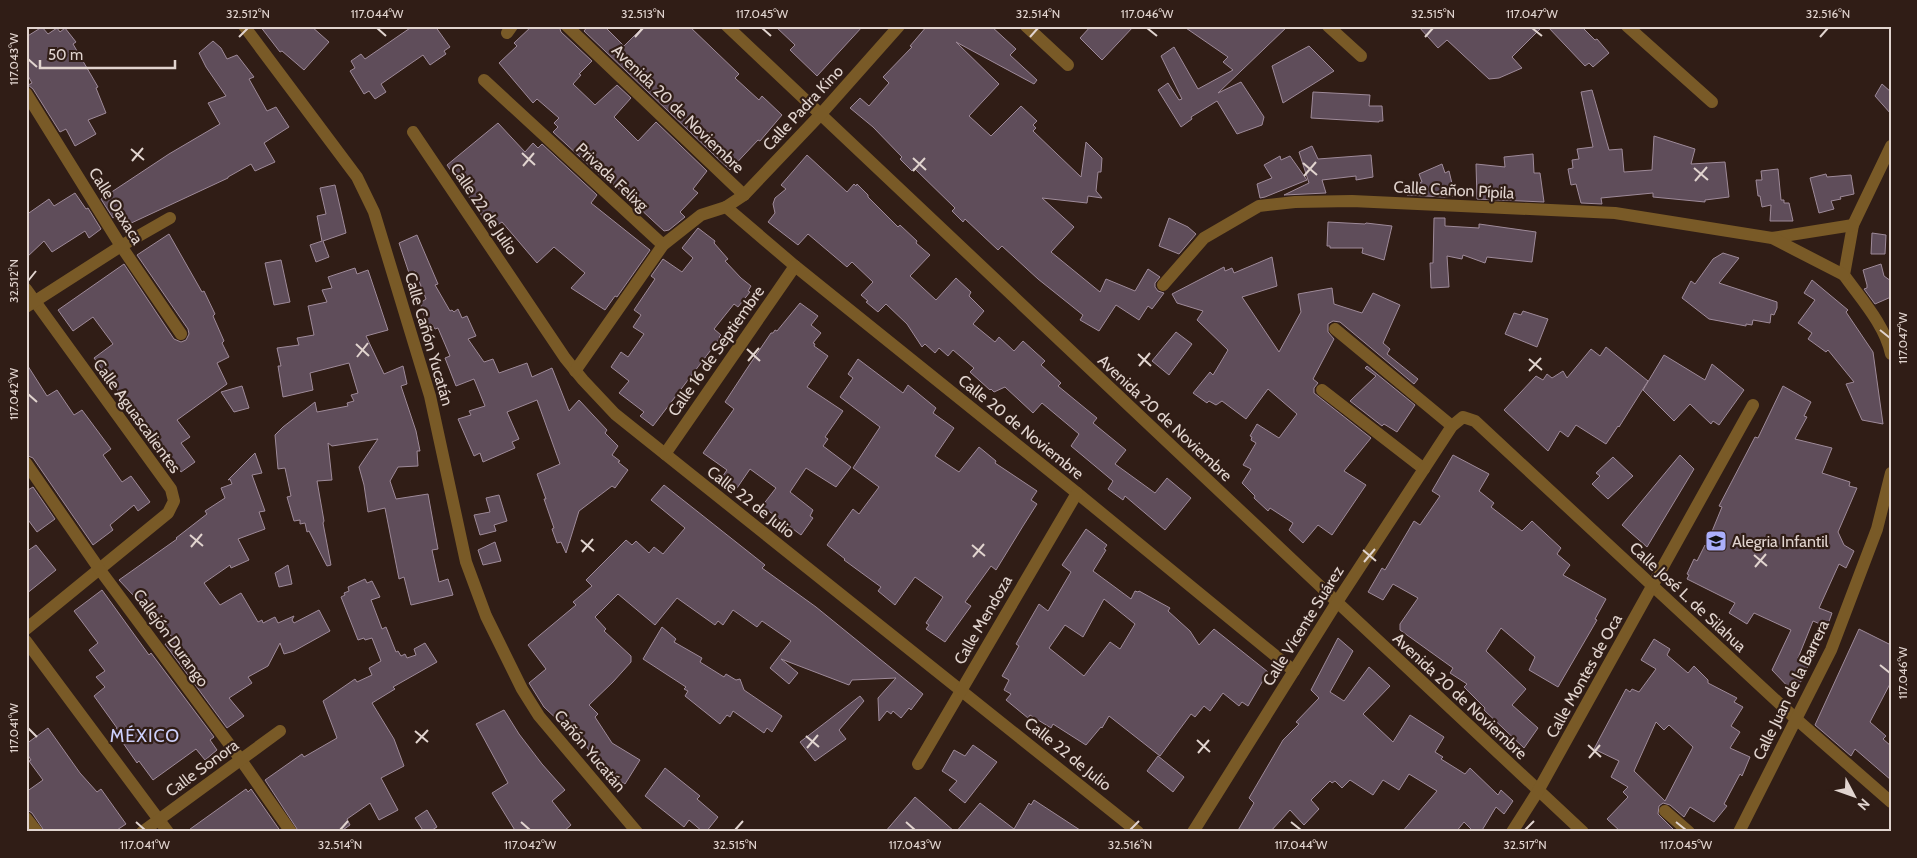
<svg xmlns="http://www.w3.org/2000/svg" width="1917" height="858" font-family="Cabin,sans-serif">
<rect width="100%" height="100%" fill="#301d16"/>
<g fill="#5f4d5a" stroke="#9e8a99" fill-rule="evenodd">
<path d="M260,26H311L329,42L304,70L282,51L280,52Z"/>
<path d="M413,26H435L450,47L444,51L446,54L430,65L423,55L381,84L386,92L375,99L369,91L364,94L350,71L355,68L351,61L361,54L365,59Z"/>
<path d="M532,26H559L561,32L592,61L579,74L581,75L573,84L595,105L617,85L631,98L614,117L638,141L656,122L707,171L693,189L698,193L680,212L685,217L669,230L664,231L609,180L607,182L553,132L558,127L554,123L559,118L537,99L533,103L499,63L517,46L514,43Z"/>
<path d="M588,26H604L624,46L644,26H689L739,74L735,78L759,100L762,96L782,115L760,141L758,140L730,170L584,31Z"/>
<path d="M775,26H863L817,76L790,50L795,45Z"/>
<path d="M927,26H991L1016,49L1010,55L1037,80L1034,84L956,42L999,84L969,116L991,136L1021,106L1037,121L1033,125L1036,128L1033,131L1081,177L1086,142L1102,158L1101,172H1098L1096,191L1102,198L1088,196L1087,203L1042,198L1074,227L1051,252L1100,292L1106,279L1135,291L1148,269L1160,277L1155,283V287L1158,291L1164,293L1152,309L1148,306L1139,320L1116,305L1099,331L1080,320L1083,315L1038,279L1002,246L998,250L965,219L963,222L952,211L955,208L914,168L912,171L900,159L902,157L873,127L850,108L860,98L869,106L889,83L883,77L912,47L910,46Z"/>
<path d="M1091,26H1134L1102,60L1080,38Z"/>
<path d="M1183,26H1288L1218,93L1241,82L1264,117L1262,125L1237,134L1217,101L1191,117L1192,119L1181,127L1158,90L1168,83L1179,100L1182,99L1161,56L1174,47L1198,89L1233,70L1223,62L1228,57Z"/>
<path d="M1418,26H1543L1512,57L1522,68L1499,78L1489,79L1447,40L1438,48Z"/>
<path d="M1547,26H1581L1595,40L1597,39L1609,53L1593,67L1589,63L1585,66Z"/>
<path d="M42,27L48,34L57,28L60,32L65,28L76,42L73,44L98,87L96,88L106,113L88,120L96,134L75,146L66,129L60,132L33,89L28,85L32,83L26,72V37Z"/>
<path d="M213,41L221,48L227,59L237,55L254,77L249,79L267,111L276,107L289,127L264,143L275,162L255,171L251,164L228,177V178L127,225L121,212L113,218L101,199L169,154L220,124L208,103L226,96L206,67L199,53Z"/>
<path d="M1309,46L1334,71L1283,103L1272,66Z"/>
<path d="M1882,84L1891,92V114L1875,96Z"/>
<path d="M1592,90L1609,150L1622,149L1624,172L1652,170L1654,136L1695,149L1691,164L1725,162L1729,197L1705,200V202L1653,197V193L1601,198L1602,204L1581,203L1576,184L1571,185L1568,169L1573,168L1572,160L1579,159L1577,149L1593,147L1581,92Z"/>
<path d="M1313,92L1370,95L1369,106H1382L1383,121H1379V122L1311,118Z"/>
<path d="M498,123L525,152L533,143L538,148L542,144L597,195L591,203L650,250L617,297L615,296L605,310L571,288L585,273L554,247L537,263L502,222L491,229L447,165Z"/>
<path d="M1312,146L1318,159L1371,155L1373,177L1356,180V176L1322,180L1326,193L1284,195L1309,183L1299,152Z"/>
<path d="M1533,154L1534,173H1540L1544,202L1477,199L1476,164L1505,167L1504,157Z"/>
<path d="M807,155L847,192L854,184L856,186L857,184L868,195V197L898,227L900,225L917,241L916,243L930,255L910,276L936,300L956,278L971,292L969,296L984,311L973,324L995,342L999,337L1014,351L1023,341L1045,361L1041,365L1061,383L1058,386L1097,418L1093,423L1126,450L1115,464L1155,493L1167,478L1191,498L1165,530L1125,496L1123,500L1108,489L1113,481L1071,446L1079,434L1042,403L1033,413L1005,387L994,392L991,389L990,390L970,372L974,368L953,350L948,356L939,348L935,353L925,344L922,347L907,324L886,304L878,312L866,302L868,301L861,295L873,282L852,262L847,267L808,234L798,245L768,222L775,213L773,204L775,198L786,189L781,185Z"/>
<path d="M1280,156L1281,160L1290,156L1307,180L1265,197L1260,198L1257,184L1272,178L1264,165Z"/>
<path d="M1442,164L1445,173L1449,171L1455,196L1444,197L1407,195L1406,186L1422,182L1419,174Z"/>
<path d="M1778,169L1781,200H1784V203H1789L1793,221H1770L1771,205L1762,207L1760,196H1758L1756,180H1762L1761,171Z"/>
<path d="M1826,174L1827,177L1851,175L1854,194L1840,197L1841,199L1831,201L1834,209L1819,213L1810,178Z"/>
<path d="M335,185L346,233L323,241L329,257L316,262L310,245L322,241L317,216L326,214L320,188Z"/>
<path d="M75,193L86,209L88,208L101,229L89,238L85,231L52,252L44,241L26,258V215L49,199L54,206Z"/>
<path d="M1169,218L1188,227L1196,234L1179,254L1159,246Z"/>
<path d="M1434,218H1445V226L1479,228V224L1536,232L1532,262L1487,257L1485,263L1463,255L1462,259L1447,256L1449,287L1431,288L1430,263H1433Z"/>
<path d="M1328,222L1365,224L1366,223L1392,226L1384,260L1362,253L1363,248H1330V246H1327Z"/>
<path d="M698,228L715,241L714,243L728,259L725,261L741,278L751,286L748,291L750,292L738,307L734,304L714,329L721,335L719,337L720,338L653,426L640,416L644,412L619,393L629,381L611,367L621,352L628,357L644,334L633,327L641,315L634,310L655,279L651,276L663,259L682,272L693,258L682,248Z"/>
<path d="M1872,233L1886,235L1885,254H1871Z"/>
<path d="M169,234L202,292L204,291L215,314L213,316L224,341L222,343L229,357L217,363L227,384L177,420L190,437L181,443L195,462L181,472L160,443L158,444L154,437L152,438L94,358L113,344L93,317L73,331L58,310L124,264L174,339L181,342L186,340L189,334L188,329L137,255Z"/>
<path d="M417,235L438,284L435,285L450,311L452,310L454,312L458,309L462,318L467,316L476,336L468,339L484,362L493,359L499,373L527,363L532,377L552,368L569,411L579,400L607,430L605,433L618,446L612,455L620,461L618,462L628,470L615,488L612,486L579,511L566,553L561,542L557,543L552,529L554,528L544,499H546L537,474L560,464L537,400L507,412L519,439L512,442L515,448L483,462L480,453L474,456L458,419L471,415L469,411L485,406L474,379L456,386L445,358L450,356L438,328L435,329L432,324L428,326L420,303L426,299L415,271L409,273L399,243Z"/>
<path d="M1723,253L1739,258L1719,283L1777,302V308L1774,315L1771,314L1770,323L1753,320L1752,325L1746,324V326L1709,319L1682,298L1691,281L1695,284L1713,259Z"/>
<path d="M1272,257L1277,286L1242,297L1279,352L1301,312L1298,294L1332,288L1334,304L1362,313L1373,293L1400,305L1383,343L1390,349L1387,354L1418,379L1414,384L1340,322L1333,321L1328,324V332L1334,339L1313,379L1318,383L1314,388V393L1371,438L1344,471L1366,485L1332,535L1318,525L1303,543L1289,530L1293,523L1270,508L1268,511L1254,498L1255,496L1242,483L1251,469L1243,465L1256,443L1251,440L1252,437L1250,436L1257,424L1279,438L1297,414L1268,389L1246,419L1222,401L1216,405L1209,401L1207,403L1193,393L1210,372L1213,375L1228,350L1197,320L1203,311L1177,303L1172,294L1224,267L1225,271L1232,268L1234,273Z"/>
<path d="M281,260L290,302L274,305L265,263Z"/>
<path d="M1881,264L1884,276L1891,281V297L1875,304L1864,289L1867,288V285L1863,270Z"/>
<path d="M355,268L357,274L368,270L388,330L366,336L384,374L403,366L407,384L401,386L416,431L420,451H417L418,466L398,467L390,481L396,499L428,494L438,549L432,550L439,582L448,579L453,595L411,605L404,577L399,579L385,508L368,512L364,485L359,467L378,439L332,446L328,443L332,480L317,481L324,521L323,523L331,565L327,566L309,531L307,532L305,523L300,524V520L294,521L287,497L291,496L285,468L278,469L275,435L283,427L315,402L317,412L348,406L347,403L354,401L351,395L358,393L349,363L310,373L313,390L283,397L278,366H281L277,348L299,345L297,338L314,335L308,306L327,302L322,290L332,288L328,277Z"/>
<path d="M1812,280L1848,310L1846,312L1873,352L1883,424L1862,420L1846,384L1854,382L1828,350L1826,352L1808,339L1812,333L1798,323L1815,300L1804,293Z"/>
<path d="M800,303L818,316L811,325L821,333L813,343L815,344L814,346L828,356L807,387L843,411L825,437L828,439L823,446L851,467L836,487L806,468L790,492L813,510L810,516L813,518L801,535L762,506L776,488L750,469L737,488L722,477L727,470L703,453L734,409L725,402L746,370L771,333H773L775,330L777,331Z"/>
<path d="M1523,311L1548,319L1537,347L1505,334L1514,313L1521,315Z"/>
<path d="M1176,332L1192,344L1169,375L1152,361Z"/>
<path d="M1606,347L1648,381L1619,427L1618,426L1606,444L1576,425L1568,437L1560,431L1548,451L1504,410L1536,376L1543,380L1547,374L1552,378L1563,371L1567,378L1591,349L1600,356Z"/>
<path d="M1664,355L1705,380L1712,364L1744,390L1719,425L1713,421L1711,424L1690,404L1674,421L1643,390Z"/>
<path d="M858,359L903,393L908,385L936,408L933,413L954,428L935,456L959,472L979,447L996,461L995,463L1037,491L1031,500L1037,504L1023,526L996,570L991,566L965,602L971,606L945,642L926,629L929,625L926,623L943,597L915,577L895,605L878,591L881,587L844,560L845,559L827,545L853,509L859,514L879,487L853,468L880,427L840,397L853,378L848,374Z"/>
<path d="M26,363L47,396L57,390L74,415L82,410L111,449L103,455L122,482L131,476L150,502L138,511L134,505L110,525L113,530L93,545L33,458L26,455Z"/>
<path d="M1367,366L1415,405L1397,432L1384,424L1382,426L1350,401L1376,376L1365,368Z"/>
<path d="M242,386L249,408L234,412L221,392Z"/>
<path d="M1783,386L1811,402L1804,416L1807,417L1795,439L1832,448L1822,473L1850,482L1849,486L1857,488L1838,532L1844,545L1854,551L1846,568L1839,564L1819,608L1832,613L1827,627L1813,621L1798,658L1809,664L1795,694L1772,670L1791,630L1754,613L1747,624L1729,613L1735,603L1687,579L1689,575L1687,574L1694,559L1697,561L1705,545L1706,546L1722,507L1719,506L1755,437L1758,438Z"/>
<path d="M255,453L262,473L252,475L265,511L259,512L265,529L238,539L249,560L231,568L230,565L204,583L220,605L241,593L258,622L262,620L263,623L275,617L278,623L294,616L292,620L294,623L319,610L330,631L294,651L284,654L280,643L268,666L248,677L252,683L229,698L244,716L227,728L165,644L173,638L119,580L177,539L176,538L207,514L205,511L225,498L221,488L232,484L230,479L228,480Z"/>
<path d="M1453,455L1489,474L1479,491L1494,503L1491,507L1522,531L1532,521L1561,548L1557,554L1570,565L1563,575L1606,599L1595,619L1597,620L1558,687L1529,670L1535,657L1501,628L1486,651L1526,689L1512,705L1538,728L1524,748L1484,710L1485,708L1464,687L1467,684L1450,673L1453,668L1400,630V624L1418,598L1393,584L1383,600L1368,592L1382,568L1385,570L1414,521L1420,525L1440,496L1432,491Z"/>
<path d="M1680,455L1694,469L1647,547L1622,525Z"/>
<path d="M1613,457L1633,476L1608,499L1592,484L1600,476L1596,473Z"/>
<path d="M664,485L765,565L762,568L816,607L923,694L911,710L909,708L901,718L893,711L891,714L887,711L879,721L878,698L896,678L852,680L849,685L781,659L798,673L789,684L770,668L791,641L762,621L757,627L733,610L723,625L718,621L715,625L677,598L655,625L618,594L595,617L606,629L604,631L631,656V662L613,682L589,705L598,714L595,717L612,743L640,760L625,784L602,770L579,735L576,737L563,723L562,724L544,707L529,683L546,669L528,645L576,605L573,602L592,586L586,580L626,540L632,545L636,541L649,553L654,547L663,554L685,528L651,500Z"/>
<path d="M33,487L55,519L37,532L26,517V491Z"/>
<path d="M499,495L507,521L494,525L496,531L480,535L474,515L490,512L486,498Z"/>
<path d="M1086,529L1107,545L1104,549L1106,550L1093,571L1131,599L1135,591L1138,592L1139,591L1170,608L1168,611L1190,631L1199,645L1214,629L1268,672L1248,706L1242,702L1239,706L1223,693L1210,711L1204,706L1195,717L1191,714L1160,756L1109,716L1102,728L1101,727L1086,745L1053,724L1051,728L1030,715L1028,718L1006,700L1011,694L1004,690L1009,680L1002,676L1019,646L1016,644L1039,604L1048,611L1071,572L1062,565ZM1104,599L1135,624L1120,649L1110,642L1084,676L1049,648L1065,625L1083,637Z"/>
<path d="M495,542L501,561L483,565L478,550Z"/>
<path d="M36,545L56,570L26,594V552Z"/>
<path d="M288,565L292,584L279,587L275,573Z"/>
<path d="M365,579L367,583L372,581L380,597L371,600L382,629L386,627L396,652L398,651L401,656L405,654L407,658L416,655L414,649L425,643L437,662L393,687L395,689L372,703L394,739L404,766L381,778L398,810L379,820L370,803L347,819L350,825L340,832H299L265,780L302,754L304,757L337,738L323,701L355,679L357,682L372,675L369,668L381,661L372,638L365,640L364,638L358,640L341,597L345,595L344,593L349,591L348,587Z"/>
<path d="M102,590L149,655L151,653L214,737L210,740L217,750L205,760L196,749L153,780L139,761L137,763L114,730L117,728L94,696L105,687L96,677L105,671L89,650L98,643L74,611Z"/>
<path d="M662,627L676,639L674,642L702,658L700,662L724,677L726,674L736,680L740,679L744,690L782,716L772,732L767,728L764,733L733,711L730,717L727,715L720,724L685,696L688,691L684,689L686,687L643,659Z"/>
<path d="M1859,629L1891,645V682L1870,722L1886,736L1883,739L1891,746V780L1855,749L1851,756L1815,725Z"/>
<path d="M1338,638L1353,651L1330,692L1344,701L1369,667L1390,686L1363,714L1393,742L1410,715L1444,737L1435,752L1443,757L1441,759L1465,774L1470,768L1498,795L1501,790L1513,801L1504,814L1496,807L1481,832H1474L1464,822L1456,832H1402L1437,791L1409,774L1399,790L1383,780L1373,795L1350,780L1342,788L1335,781L1332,783L1330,781L1311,800L1319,809L1304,825L1290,810L1270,832H1237L1254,803L1249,798L1283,740L1299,724L1296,722L1319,698L1311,690Z"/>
<path d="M1654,639L1670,649L1667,655L1688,673L1694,666L1708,680V683L1737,698L1734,702L1743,707L1731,726L1740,732L1730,748L1750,757L1742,776L1740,774L1724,804L1727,806L1714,822L1690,807L1684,817L1670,805L1663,803L1659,806L1658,814L1676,832H1621L1607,819L1628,797L1623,792L1628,787L1611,777L1619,761L1594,749L1626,689L1630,692L1632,689L1639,692L1656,669L1641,660ZM1656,722L1664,730L1669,725L1693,747L1665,801L1634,771Z"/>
<path d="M860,696L864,701L839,730L846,739L815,761L800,742Z"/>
<path d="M504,710L519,734L542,764L565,790L552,801L571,825L563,832H516L492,793L508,783L476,724Z"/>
<path d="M48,728L80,773L97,792L101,789L126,824L114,832H45L32,813L27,810L26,792L43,780L29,761L31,760L26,752V744Z"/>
<path d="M973,745L997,762L965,803L949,790L957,781L942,771L954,750L965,756Z"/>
<path d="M1158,756L1184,777L1173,792L1147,771Z"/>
<path d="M665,768L700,796L697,799L718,817L706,832H703L689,820L684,827L645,796Z"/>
<path d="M246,789L248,792L251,789L281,832H186Z"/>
<path d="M915,797L938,817L955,832H885Z"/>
<path d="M1034,800L1083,832H956L980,803L1014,829L1029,803L1031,805Z"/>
<path d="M427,810L437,827L429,832H424L415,818Z"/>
</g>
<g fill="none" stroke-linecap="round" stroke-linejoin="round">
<g stroke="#795a27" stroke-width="12">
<path d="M244,26L357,177L374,212L430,396L466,562L486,616L522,689L539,716L637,832"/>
<path d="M567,26L744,195"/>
<path d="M727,26L1337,602L1583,832"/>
<path d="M1026,26L1068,65"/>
<path d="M1328,26L1361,56"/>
<path d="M1627,26L1712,102"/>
<path d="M507,33L512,26"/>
<path d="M484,80L663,245"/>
<path d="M26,93L121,246L181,334"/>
<path d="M413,132L565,358L583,380L615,414L1138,832"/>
<path d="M1891,146L1853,225L1844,275C1861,299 1885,325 1891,354"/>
<path d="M726,207L795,266L1077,493L1294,671"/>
<path d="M1772,238L1853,225"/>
<path d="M1163,285L1204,238L1259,206L1295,202L1352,201L1615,213L1772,238L1844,275"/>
<path d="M26,289L171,489L174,501L168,513L26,629"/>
<path d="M26,307L121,246L170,218"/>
<path d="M1335,329L1452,426"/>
<path d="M575,371L663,245L701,215L726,207L744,195L820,115L899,26"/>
<path d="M1322,390L1424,469"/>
<path d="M665,454L795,266"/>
<path d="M26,463L100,570L241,760L291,832"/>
<path d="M26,641L168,832"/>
<path d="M918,764L1077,493"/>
<path d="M1665,811L1689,832"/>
<path d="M26,818L37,832"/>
<path d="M142,832L280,731"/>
<path d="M1193,832L1337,602L1452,426L1463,417L1475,421L1795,718L1891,802"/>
<path d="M1512,832L1538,791L1753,405"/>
<path d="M1739,832L1831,650L1877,529L1891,473"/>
</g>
</g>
<path fill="none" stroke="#e1d4cf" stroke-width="2" d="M377,28L386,36M762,28L771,36M1147,28L1157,36M1532,28L1542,36M239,37L248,28M635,37L643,28M1030,37L1038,28M1425,37L1433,28M1820,37L1828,28M28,59L37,67M131,149L144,160M522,153L535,165M913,158L926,170M132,161L143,148M1303,163L1317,175M523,166L534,153M1694,168L1708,180M913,171L925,158M1304,176L1316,162M1695,181L1707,167M28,281L36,271M1880,330L1890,338M356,344L369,356M747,349L760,361M1138,354L1151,366M357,357L368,343M1529,359L1542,370M748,361L759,348M1139,366L1150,353M1529,371L1541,358M28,394L37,402M190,535L203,546M581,540L594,551M972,545L985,556M191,547L202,534M1363,550L1376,561M582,552L593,539M1754,555L1767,566M973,557L984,544M1364,562L1375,549M1755,567L1766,554M1880,665L1890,673M28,728L37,737M415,731L428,742M806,736L819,747M1197,740L1210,752M416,743L428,730M1588,745L1601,757M807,748L818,735M1198,753L1209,740M1589,758L1600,745M136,822L145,830M521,822L530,830M906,822L915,830M1291,822L1301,830M1676,822L1686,830M340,830L348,821M735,830L743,821M1130,830L1139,821M1525,830L1534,821"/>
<defs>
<g id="school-square" transform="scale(1.125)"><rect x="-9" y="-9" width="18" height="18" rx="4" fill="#abaffb" stroke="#301d16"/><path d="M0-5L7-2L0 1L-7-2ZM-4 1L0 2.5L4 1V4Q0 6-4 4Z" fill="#111"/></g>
</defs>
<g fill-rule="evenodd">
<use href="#school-square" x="1716" y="541"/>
</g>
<g text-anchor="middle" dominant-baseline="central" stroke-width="4.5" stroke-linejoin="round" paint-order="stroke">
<g font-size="16" fill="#e1d4cf" stroke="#301d16">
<text transform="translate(803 108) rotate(-47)">Calle Padra Kino</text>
<text transform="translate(678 109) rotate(44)">Avenida 20 de Noviembre</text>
<text transform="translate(612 177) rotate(43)">Privada Felixg</text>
<text transform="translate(1454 190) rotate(3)">Calle Cañon Pípila</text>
<text transform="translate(116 206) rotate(58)">Calle Oaxaca</text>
<text transform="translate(484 209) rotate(56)">Calle 22 de Julio</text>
<text transform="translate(429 339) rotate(74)">Calle Cañón Yucatán</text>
<text transform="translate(716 351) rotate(-55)">Calle 16 de Septiembre</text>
<text transform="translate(137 416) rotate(54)">Calle Aguascalientes</text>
<text transform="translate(1165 418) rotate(43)">Avenida 20 de Noviembre</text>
<text transform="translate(1021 427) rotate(39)">Calle 20 de Noviembre</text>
<text transform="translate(751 502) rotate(38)">Calle 22 de Julio</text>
<text transform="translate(1688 597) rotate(43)">Calle José L. de Silahua</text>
<text transform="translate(983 620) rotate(-60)">Calle Mendoza</text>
<text transform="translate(1303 626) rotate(-58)">Calle Vicente Suárez</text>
<text transform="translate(171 638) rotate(54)">Callejón Durango</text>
<text transform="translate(1584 676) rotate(-61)">Calle Montes de Oca</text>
<text transform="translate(1791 690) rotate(-64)">Calle Juan de la Barrera</text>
<text transform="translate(1460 696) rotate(43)">Avenida 20 de Noviembre</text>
<text transform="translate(590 751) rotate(50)">Cañón Yucatán</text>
<text transform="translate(1068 754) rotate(39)">Calle 22 de Julio</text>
<text transform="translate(202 768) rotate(-36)">Calle Sonora</text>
</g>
<g font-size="16" fill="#e1d4cf" stroke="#301d16" text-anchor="start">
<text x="1732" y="541">Alegria Infantil</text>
</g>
<g font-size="18" letter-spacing="1" fill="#cdd0fc" stroke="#301d16">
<text x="145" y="736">MÉXICO</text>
</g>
</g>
<rect width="1917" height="858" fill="none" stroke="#301d16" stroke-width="55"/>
<g transform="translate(1854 796) rotate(131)" stroke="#301d16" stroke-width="4" paint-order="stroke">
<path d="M0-4L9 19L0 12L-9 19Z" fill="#e1d4cf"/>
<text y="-8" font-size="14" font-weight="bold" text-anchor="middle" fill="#e1d4cf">N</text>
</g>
<path d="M40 60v8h135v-8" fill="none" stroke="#e1d4cf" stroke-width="2.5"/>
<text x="48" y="60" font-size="15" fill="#e1d4cf" stroke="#301d16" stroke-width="4" paint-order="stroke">50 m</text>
<rect x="28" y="28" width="1862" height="802" fill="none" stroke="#e1d4cf" stroke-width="2"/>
<g font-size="12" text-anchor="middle" fill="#e1d4cf">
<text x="248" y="18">32.512°N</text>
<text x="377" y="18">117.044°W</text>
<text x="643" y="18">32.513°N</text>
<text x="762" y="18">117.045°W</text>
<text x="1038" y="18">32.514°N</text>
<text x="1147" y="18">117.046°W</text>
<text x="1433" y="18">32.515°N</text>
<text x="1532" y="18">117.047°W</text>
<text x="1828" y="18">32.516°N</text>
<text transform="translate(14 59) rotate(-90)" y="4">117.043°W</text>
<text transform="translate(14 281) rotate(-90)" y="4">32.512°N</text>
<text transform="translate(1903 338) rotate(-90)" y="4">117.047°W</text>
<text transform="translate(14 394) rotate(-90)" y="4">117.042°W</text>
<text transform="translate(1903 673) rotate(-90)" y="4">117.046°W</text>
<text transform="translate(14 728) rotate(-90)" y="4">117.041°W</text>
<text x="145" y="849">117.041°W</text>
<text x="340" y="849">32.514°N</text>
<text x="530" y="849">117.042°W</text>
<text x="735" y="849">32.515°N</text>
<text x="915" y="849">117.043°W</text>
<text x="1130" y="849">32.516°N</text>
<text x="1301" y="849">117.044°W</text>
<text x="1525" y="849">32.517°N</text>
<text x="1686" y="849">117.045°W</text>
</g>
</svg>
